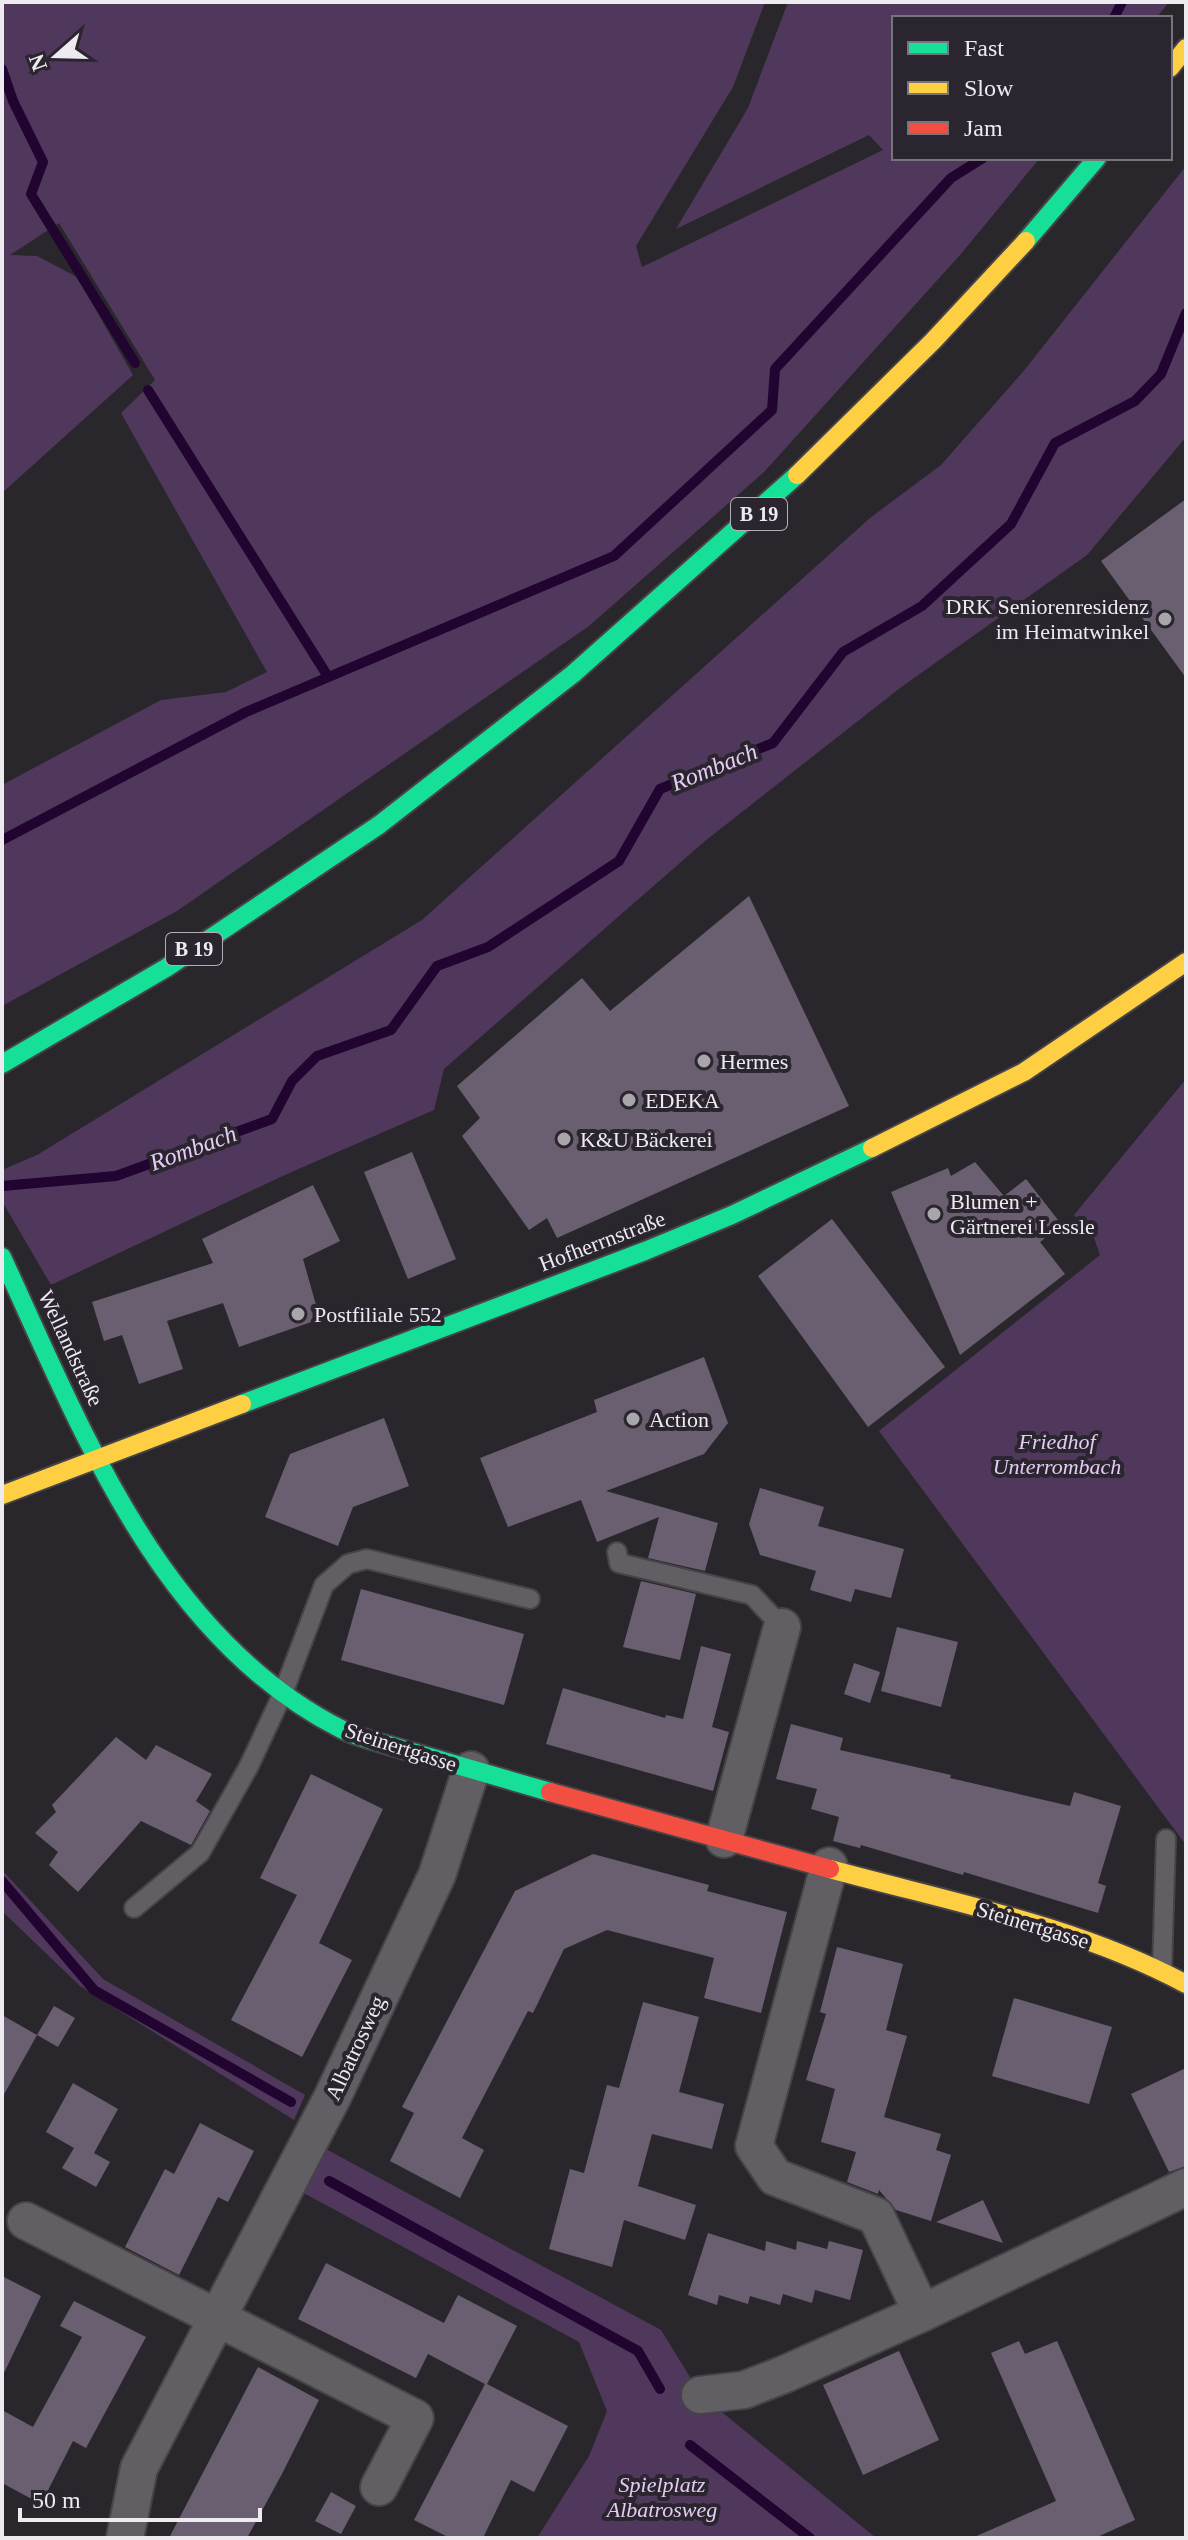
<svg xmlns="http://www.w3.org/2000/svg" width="1188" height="2540" font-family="'Times New Roman',serif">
<rect width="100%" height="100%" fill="#2a272c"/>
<g fill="#4f385c">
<path d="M2,2H765L733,87L636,246L642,267L883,150L869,135L676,229L748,108L788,2H1169L1156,18H894V158H1040L960,255L764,472L589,626L177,911L2,1006V785L161,700L226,692L267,672L121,413L155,380L59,223L10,255L37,256L77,277L133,375L2,493Z"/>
<path d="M1186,166V437L1087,555L900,688L705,841L444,1069L434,1110L287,1174L51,1285L2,1201V1170L37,1155L422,920L870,518L941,465L1022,373Z"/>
<path d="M1186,1079V1845L879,1431L1100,1255L1093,1235L1074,1215Z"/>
<path d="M2,1870L103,1979L305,2095L294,2120L80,1986L2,1911Z"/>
<path d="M311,2141L661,2330L701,2395L876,2538H537L589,2456L607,2411L579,2342L289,2185Z"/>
</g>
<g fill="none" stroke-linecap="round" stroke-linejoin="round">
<g stroke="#21042f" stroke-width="10">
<path d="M1114,18L1122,2"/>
<path d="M2,69L13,101L43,162L31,194L135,363"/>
<path d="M148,390L327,675"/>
<path d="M2,840L246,712L614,556L772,410L775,369L951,178L983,158"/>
<path d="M2,1186L116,1176L272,1119L292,1081L317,1056L391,1030L437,966L488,947L619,861L660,789L773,743L843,652L922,606L1011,524L1055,443L1135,401L1161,374L1186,313"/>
<path d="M2,1881L94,1990L291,2102"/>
<path d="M329,2181L638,2351L660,2389"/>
<path d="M690,2445L810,2538"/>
</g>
</g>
<g fill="#6a5f70">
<path d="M1186,499V678L1101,561Z"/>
<path d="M749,896L849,1106L557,1238L547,1218L529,1230L462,1136L480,1118L457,1086L582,978L610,1011Z"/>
<path d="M412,1152L456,1259L408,1279L364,1172Z"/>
<path d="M975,1162L1004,1196L1026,1179L1062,1225L1040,1242L1065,1274L960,1355L891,1192L948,1168L951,1176Z"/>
<path d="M313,1185L340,1241L303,1259L320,1319L239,1347L223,1303L167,1321L183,1369L139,1384L122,1335L104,1341L92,1302L213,1263L202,1239Z"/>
<path d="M832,1219L945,1367L868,1427L758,1276Z"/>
<path d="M704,1357L728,1423L704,1454L606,1491L718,1523L705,1571L648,1558L659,1517L597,1542L581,1500L508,1527L480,1458L597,1412L594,1400Z"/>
<path d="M384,1418L409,1486L353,1507L338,1546L265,1517L290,1454Z"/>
<path d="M760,1488L824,1507L818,1526L904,1549L891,1598L855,1589L851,1602L810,1590L816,1571L760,1555L749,1524Z"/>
<path d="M641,1581L696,1594L680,1660L623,1647Z"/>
<path d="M361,1589L524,1634L504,1705L341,1660Z"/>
<path d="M897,1627L958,1642L941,1707L881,1691Z"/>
<path d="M701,1646L731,1654L712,1727L729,1732L713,1791L546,1744L563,1688L665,1718L666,1715L683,1719Z"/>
<path d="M854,1663L880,1672L870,1703L844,1694Z"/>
<path d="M791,1724L843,1738L840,1750L951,1775L950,1778L1070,1806L1074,1792L1121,1806L1098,1883L1106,1886L1098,1913L964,1872L963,1875L861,1845L860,1848L833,1841L839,1817L811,1809L817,1789L776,1779Z"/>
<path d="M116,1737L146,1760L156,1745L212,1774L196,1801L210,1811L191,1845L141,1821L78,1892L49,1865L58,1852L35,1833L56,1812L52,1805Z"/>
<path d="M311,1774L383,1809L319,1943L352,1960L302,2057L231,2020L297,1895L260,1878Z"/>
<path d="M593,1854L709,1885L707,1891L787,1912L761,2013L704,1998L714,1958L607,1930L564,1949L533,2013L528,2011L462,2138L484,2150L460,2198L390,2161L414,2113L402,2107L515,1891Z"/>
<path d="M837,1947L903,1964L886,2030L907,2036L884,2117L941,2134L936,2150L951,2155L931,2221L896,2210L879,2190L878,2194L847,2182L856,2152L821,2142L835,2089L806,2080L826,2014L820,2012Z"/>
<path d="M1014,1998L1112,2027L1089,2104L992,2076Z"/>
<path d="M643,2002L699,2017L679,2092L724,2104L712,2149L652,2134L638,2186L696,2205L685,2240L624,2220L612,2267L549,2249L570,2169L584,2173L607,2085L619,2088Z"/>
<path d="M54,2006L75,2018L58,2047L37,2035Z"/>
<path d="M2,2015L37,2035L2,2098Z"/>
<path d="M1186,2068V2166L1169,2172L1131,2094Z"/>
<path d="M73,2083L118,2109L94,2153L110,2162L96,2187L62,2168L74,2148L46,2132Z"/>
<path d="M200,2123L254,2151L228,2202L218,2197L179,2275L125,2247L165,2169L174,2174Z"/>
<path d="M983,2200L1003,2243L936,2222Z"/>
<path d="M708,2233L765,2251L766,2241L796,2250L797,2241L827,2249L829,2241L863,2250L850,2300L815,2290L812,2303L783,2294L780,2305L750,2296L748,2304L719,2295L717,2305L688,2295Z"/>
<path d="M326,2263L444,2323L458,2295L517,2326L487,2384L568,2426L534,2492L511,2480L483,2538H450L414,2520L485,2384L428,2354L416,2378L298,2319Z"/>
<path d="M2,2276L41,2296L2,2377Z"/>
<path d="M74,2301L146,2337L86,2448L73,2441L41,2504L2,2483V2410L33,2427L82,2337L60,2326Z"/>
<path d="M1019,2341L1025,2354L1057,2341L1135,2520L1095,2538H972L1056,2501L991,2353Z"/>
<path d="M899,2351L939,2440L863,2475L823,2385Z"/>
<path d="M258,2367L319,2400L283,2472L247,2538H169Z"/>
<path d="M331,2492L356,2506L341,2534L315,2521Z"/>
</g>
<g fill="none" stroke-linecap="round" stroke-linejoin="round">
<g stroke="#474448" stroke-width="22">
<g id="lane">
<path d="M617,1552L619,1563L752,1595L782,1627"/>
<path d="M134,1908L200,1853L249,1766L283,1693L324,1585L348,1564L367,1559L530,1599"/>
<path d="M1162,1971L1166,1839"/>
</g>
</g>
<g stroke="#474448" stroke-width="40">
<g id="street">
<path d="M724,1839L782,1627"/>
<path d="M829,1866L754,2146L775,2177L876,2216L922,2313"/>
<path d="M26,2221L415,2418L379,2487"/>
<path d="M700,2395L744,2390L785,2374L922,2313L1186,2187"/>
<path d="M125,2538L139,2468L332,2098L437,1875L471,1770"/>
</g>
</g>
<g stroke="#474448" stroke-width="22">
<g id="fast">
<path d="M1026,241L1097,158"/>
<path d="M379,825L573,674L797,475"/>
<path d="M2,1064L166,968L379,825"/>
<path d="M2,1257C82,1430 160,1637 341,1729C360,1739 384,1743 405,1750C453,1764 501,1778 550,1792"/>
<path d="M242,1404L645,1251L732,1215L872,1148"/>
</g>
</g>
<g stroke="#474448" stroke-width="22">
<g id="slow">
<path d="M1170,68L1186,48"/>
<path d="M797,475L933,341L1026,241"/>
<path d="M872,1148L1024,1072L1186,962"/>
<path d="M2,1495L242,1404"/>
<path d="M830,1869C950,1902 1076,1925 1186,1984"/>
</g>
</g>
<g stroke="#474448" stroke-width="22">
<path id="jam" d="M550,1792L830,1869"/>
</g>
<use href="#lane" stroke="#615f63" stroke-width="18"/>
<use href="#street" stroke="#615f63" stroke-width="36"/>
<use href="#fast" stroke="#16e098" stroke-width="18"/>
<use href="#slow" stroke="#ffcf43" stroke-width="18"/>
<use href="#jam" stroke="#f24e42" stroke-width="18"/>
</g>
<g fill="#a9a6ab" stroke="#2a252e" stroke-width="3">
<circle cx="1165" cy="619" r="8"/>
<circle cx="704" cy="1061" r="8"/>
<circle cx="629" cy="1100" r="8"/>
<circle cx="564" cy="1139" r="8"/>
<circle cx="934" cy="1214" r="8"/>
<circle cx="298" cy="1314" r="8"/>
<circle cx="633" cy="1419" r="8"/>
</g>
<g text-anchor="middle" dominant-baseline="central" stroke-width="8" stroke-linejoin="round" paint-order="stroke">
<g fill="#2a252e" stroke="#b2afb6" stroke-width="2">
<rect x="731" y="498" width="56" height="32" rx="6"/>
<rect x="166" y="933" width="56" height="32" rx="6"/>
</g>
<g font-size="20" font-weight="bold" fill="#edeaf0">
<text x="759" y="514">B 19</text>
<text x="194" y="949">B 19</text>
</g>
<g font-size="22" fill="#edeaf0" stroke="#2a252e" text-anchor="start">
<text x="1149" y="606" text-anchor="end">DRK Seniorenresidenz<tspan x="1149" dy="25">im Heimatwinkel</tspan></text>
<text x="720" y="1061">Hermes</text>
<text x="645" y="1100">EDEKA</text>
<text x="580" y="1139">K&amp;U Bäckerei</text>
<text x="950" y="1201">Blumen +<tspan x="950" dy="25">Gärtnerei Lessle</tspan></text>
<text x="314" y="1314">Postfiliale 552</text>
<text x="649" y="1419">Action</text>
</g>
<g font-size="22" fill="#edeaf0" stroke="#2a252e">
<text transform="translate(602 1241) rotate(-21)">Hofherrnstraße</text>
<text transform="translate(71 1348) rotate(65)">Wellandstraße</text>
<text transform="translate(401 1747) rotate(18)">Steinertgasse</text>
<text transform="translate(1033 1925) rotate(17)">Steinertgasse</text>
<text transform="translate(355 2048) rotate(-65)">Albatrosweg</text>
</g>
<g font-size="22" font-style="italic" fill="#e3cbf3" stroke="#2a252e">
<text x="1057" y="1441">Friedhof<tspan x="1057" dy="25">Unterrombach</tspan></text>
<text x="662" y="2484">Spielplatz<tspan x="662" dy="25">Albatrosweg</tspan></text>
</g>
<g font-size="24" font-style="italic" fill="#e5ccf4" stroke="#2a252e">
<text transform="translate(714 767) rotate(-22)">Rombach</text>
<text transform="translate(193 1148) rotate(-20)">Rombach</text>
</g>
</g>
<rect width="1188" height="2540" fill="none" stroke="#edeaf0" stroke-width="8"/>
<rect x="892" y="16" width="280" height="144" fill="#2a252e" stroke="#78747c" stroke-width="2"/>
<rect x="908" y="42" width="40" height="12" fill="#16e098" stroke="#78747c" stroke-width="2"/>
<text x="964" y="56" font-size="24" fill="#edeaf0">Fast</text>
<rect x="908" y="82" width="40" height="12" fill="#ffcf43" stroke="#78747c" stroke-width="2"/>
<text x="964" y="96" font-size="24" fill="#edeaf0">Slow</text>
<rect x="908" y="122" width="40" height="12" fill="#f24e42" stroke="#78747c" stroke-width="2"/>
<text x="964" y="136" font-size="24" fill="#edeaf0">Jam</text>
<g transform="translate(56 56) rotate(250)" stroke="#2a252e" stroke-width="6" paint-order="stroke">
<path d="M0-6L14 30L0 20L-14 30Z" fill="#edeaf0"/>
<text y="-12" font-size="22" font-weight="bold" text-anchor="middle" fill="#edeaf0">N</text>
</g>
<path d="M20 2508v12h240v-12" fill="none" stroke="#edeaf0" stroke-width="4"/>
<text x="32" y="2508" font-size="24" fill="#edeaf0" stroke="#2a252e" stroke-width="6" paint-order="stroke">50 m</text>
</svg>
